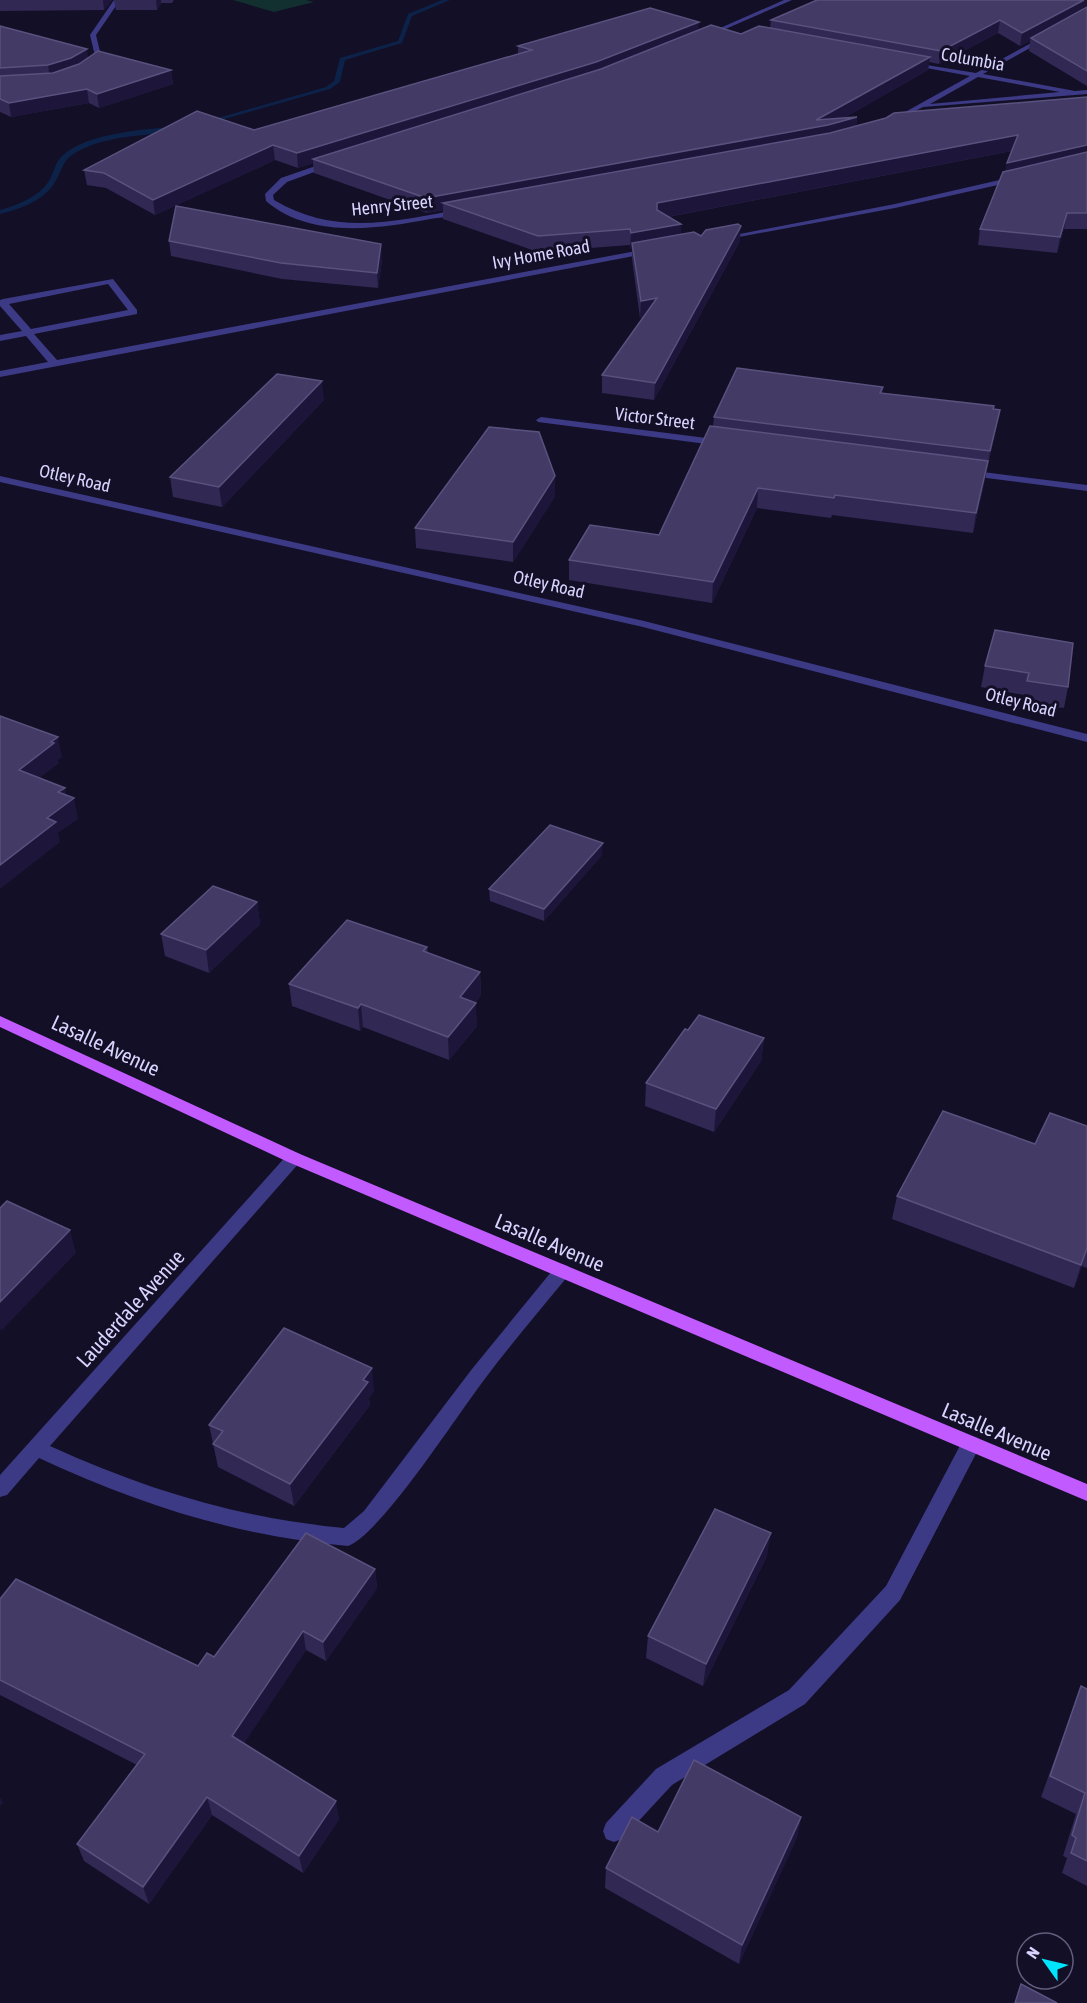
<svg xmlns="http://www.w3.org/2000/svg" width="1087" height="2003" font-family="'Asap Condensed',sans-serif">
<rect width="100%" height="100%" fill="#130f26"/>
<path fill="#12302f" d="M233,0H306L314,2L274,12Z"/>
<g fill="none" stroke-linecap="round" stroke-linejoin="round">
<g fill="#0c2248" fill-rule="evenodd">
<path d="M442,0H450L412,16L402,43L345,60L340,82L330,89L203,125L197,124L326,87L334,81L340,58L398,41L408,14Z"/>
<path d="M178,126L181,130C145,137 104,134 72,155C62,162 61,173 55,182C44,201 20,209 0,214V210C18,205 41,196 50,179C54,171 56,161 63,155C89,132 145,130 178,126Z"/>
</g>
<g fill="#3d3a85" fill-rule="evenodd">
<path d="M114,0H120L96,35L102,60L95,68H91L96,60L90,35Z"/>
<path d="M784,0H792L707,37L702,36Z"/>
<path d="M1048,34L1050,37L983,74L1075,91L1087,90V94L923,107L895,122L889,121L970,76L910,65L908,62L976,73ZM978,77L1060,92L930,104Z"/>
<path d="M333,160L336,164L287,182L273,195L274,200C336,237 395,221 462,209L466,211C457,217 442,217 430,219C378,229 310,239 266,201L265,194L281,178Z"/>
<path d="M1017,176L1021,178L1020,180L895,208L723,240L719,238L895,204Z"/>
<path d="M652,248H655V252L0,377V371L48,362L26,336L0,341V335L22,331L0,306V300L3,299L113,279L137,310V314L34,334L57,360ZM108,284L128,310L31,329L9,304Z"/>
<path d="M541,417L722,440L727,443L722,446L538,422L536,420Z"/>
<path d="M967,470L1087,485V491L963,475V471Z"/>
<path d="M0,476L644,621L1087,734V742L643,627L0,482Z"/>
<path d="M294,1152L300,1154L302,1158L300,1162L50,1446C147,1490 238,1518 344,1528L364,1511L472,1369L556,1266L562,1264L568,1266L571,1271L568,1276C540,1310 511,1344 484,1380C458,1414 381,1534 348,1546C237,1536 140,1505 39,1458L7,1495L0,1497V1475L288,1154Z"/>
<path d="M971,1436L978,1438L981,1444L900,1600L805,1704L672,1785L622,1839L614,1842L606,1839L603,1831L606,1823L656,1769L789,1690L886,1586L964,1438Z"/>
</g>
<path fill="#c25bff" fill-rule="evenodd" d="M0,1016L300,1154L1087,1484V1501L288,1162L0,1027Z"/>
</g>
<g fill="#312854">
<path d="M0,0H112L104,10L0,11Z"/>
<path d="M114,0H174L172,3H161L157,10H116Z"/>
<path d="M1087,0V86L1029,51L1030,41L1020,46L998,33L939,64L929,62L928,70L844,118L857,117L856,126L1087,97V229H1064L1057,253L978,245L980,229L1006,171L1007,163L1012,151L668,217L681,234L701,236L740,241L654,400L602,393V375L643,317L640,318L632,259V249H630V245L538,252L443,219V210L427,213L314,173L313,163L298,168L275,160L155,215L106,188L87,185L84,170L254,130L518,54V46L698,30L741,34L770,28L771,20Z"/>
<path d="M0,26L89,58L171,70L173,84L99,108L89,103L11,117L0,112Z"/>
<path d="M169,241L382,260L378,288L282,279L171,256Z"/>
<path d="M883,387L882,394L993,409L996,429L973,533L832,515L831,518L757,508L712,603L569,580V560L659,535L713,427L714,417Z"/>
<path d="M324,400L222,507L173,497L170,477Z"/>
<path d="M555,476V496L513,562L416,548L415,528Z"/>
<path d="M995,630L1068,687L1064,708L1023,703L1024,695L981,687L985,666Z"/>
<path d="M602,855L544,921L490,901L489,889Z"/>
<path d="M257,902L260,924L209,973L165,956L161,934Z"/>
<path d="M427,947L428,953L480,972L481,995L475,1003L477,1026L449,1060L363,1027L360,1031L292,1006L289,984Z"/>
<path d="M688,1030L764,1038L761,1061L714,1132L645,1106L646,1083Z"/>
<path d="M1087,1126V1268L1082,1266L1074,1288L892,1219L897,1196L1035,1144Z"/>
<path d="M374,1391L369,1398L370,1405L294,1506L218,1467L209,1425Z"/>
<path d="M767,1556L703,1686L646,1658L648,1636Z"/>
<path d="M375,1569L377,1588L326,1661L306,1650L244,1743L339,1819L303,1873L212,1815L149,1904L84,1861L77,1844L137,1765L0,1695V1599L198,1666Z"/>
<path d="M1081,1686L1086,1689L1087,1686V1886L1062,1873L1067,1858L1063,1856L1076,1814L1041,1797Z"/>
<path d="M801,1817L797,1837L739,1964L605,1888L606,1868L658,1832Z"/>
</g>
<g fill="#1d163a">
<path d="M103,0H112L104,10Z"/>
<path d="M156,0H161V3L157,10Z"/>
<path d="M1084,0H1087V10L1031,38L1030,41L1020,46L1022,33Z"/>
<path d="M1000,20L998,33L939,64L941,51Z"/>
<path d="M699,22L698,35L595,76L313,159V163L298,168L297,153Z"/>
<path d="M87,49L89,62L50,79L48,65Z"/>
<path d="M930,57L928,70L834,124L857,117L855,131L443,203V210L427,213L426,198L816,120Z"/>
<path d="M171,70L173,84L99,108L97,94Z"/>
<path d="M87,89L89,103L11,117L9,103Z"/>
<path d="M1018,135L1016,150L656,219L657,203Z"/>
<path d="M273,145L275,160L155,215L153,200Z"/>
<path d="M1087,145V157L1005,178L1007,163Z"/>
<path d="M1067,213L1064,229L1057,253L1060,237Z"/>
<path d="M681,224V240L632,243V249H630L631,233Z"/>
<path d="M741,226L740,241L654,400L655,383Z"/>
<path d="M381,244L382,260L378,288L377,273Z"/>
<path d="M657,298L656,314L640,318L641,301Z"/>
<path d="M322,381L324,400L222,507L219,487Z"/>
<path d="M1000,410L996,429L987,470L990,451Z"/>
<path d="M988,461L985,480L973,533L976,513Z"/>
<path d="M555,476V496L513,562V542Z"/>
<path d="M758,488L757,508L712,603L713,582Z"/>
<path d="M58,737L62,757L58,760L59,763L24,790L19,770Z"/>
<path d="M65,788L68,803L74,798L78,819L58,833L60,842L0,889V865L47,818L58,792Z"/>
<path d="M603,843L602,855L544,921V909Z"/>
<path d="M257,902L260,924L209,973L206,950Z"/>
<path d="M480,972L481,995L461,1020L460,997Z"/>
<path d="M476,1003L477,1026L449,1060L448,1037Z"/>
<path d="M361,1004L363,1027L360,1031L358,1008Z"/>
<path d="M764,1038L761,1061L714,1132L716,1109Z"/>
<path d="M70,1230L76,1253L1,1331L0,1327V1302Z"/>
<path d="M1087,1248L1082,1266L1074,1288L1081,1265Z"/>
<path d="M372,1368L374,1391L369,1398L370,1405L294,1506L290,1484Z"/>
<path d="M771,1533L767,1556L703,1686L706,1664Z"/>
<path d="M375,1569L377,1588L326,1661L323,1642Z"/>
<path d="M303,1631L306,1650L237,1754L232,1736Z"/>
<path d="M0,1797L3,1803L0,1806Z"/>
<path d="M207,1797L212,1815L149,1904L143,1887Z"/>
<path d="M336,1801L339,1819L303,1873L299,1856Z"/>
<path d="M801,1817L797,1837L739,1964L742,1945Z"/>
</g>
<g fill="#433a66" stroke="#5a527e" stroke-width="1.5">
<path d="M817,0H1084L1022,33L1000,20L941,51L771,20Z"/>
<path d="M1087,7V71L1031,38Z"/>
<path d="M650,8L699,22L596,62L297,153L273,145L153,200L104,173L84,170L197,111L254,130L532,50L518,46Z"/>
<path d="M711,25L741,34L759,26L930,57L816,120L857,117L828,125L426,198L313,159L601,69Z"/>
<path d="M0,26L87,49L71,58L48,65L0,68Z"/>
<path d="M98,51L171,70L97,94L87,89L9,103L0,99V76L53,73L79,64Z"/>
<path d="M1087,97V145L1007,163L1018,135L657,203V210L681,224L631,233L630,229L538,236L443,203L830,133L886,118L894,113Z"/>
<path d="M1087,152V213H1067L1060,237L980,229L1003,172Z"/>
<path d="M176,206L381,244L377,273L281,263L169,241Z"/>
<path d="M738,224L741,226L655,383L602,375L657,298L641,301L632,243L694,232L701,236L706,230Z"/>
<path d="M737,368L883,387L880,393L994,406L993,409L1000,410L990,451L714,417Z"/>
<path d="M277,374L322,381L219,487L170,477Z"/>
<path d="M710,426L988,461L976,513L835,495L834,498L758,488L713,582L569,560L590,525L659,535Z"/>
<path d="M489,427L539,432L555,476L513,542L415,528Z"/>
<path d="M995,630L1073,643L1068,687L1027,681L1029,673L985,666Z"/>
<path d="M0,716L58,737L51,742L54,743L19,770L65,788L58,792L74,798L47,818L56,822L0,865Z"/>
<path d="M550,825L603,843L544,909L489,889Z"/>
<path d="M213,886L257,902L206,950L161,934Z"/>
<path d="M347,920L427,947L423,951L480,972L460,997L476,1003L448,1037L361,1004L358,1008L289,984Z"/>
<path d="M699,1015L764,1038L716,1109L646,1083L685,1029L688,1030Z"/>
<path d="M943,1111L1035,1144L1050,1113L1087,1126V1248L1081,1265L897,1196Z"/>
<path d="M7,1201L70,1230L0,1302V1208Z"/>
<path d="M284,1328L372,1368L363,1380L368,1382L290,1484L213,1444L223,1431L209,1425Z"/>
<path d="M715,1509L771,1533L706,1664L648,1636Z"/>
<path d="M306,1533L375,1569L323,1642L303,1631L232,1736L336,1801L299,1856L207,1797L143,1887L77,1844L145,1754L0,1680V1599L16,1579L198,1666L207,1653L214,1657Z"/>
<path d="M1081,1686L1087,1689V1861L1071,1853L1076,1838L1072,1835L1085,1793L1050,1776Z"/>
<path d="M694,1760L801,1817L742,1945L606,1868L632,1817L658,1832Z"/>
<path d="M1021,1984L1057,2003H1015Z"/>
</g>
<g text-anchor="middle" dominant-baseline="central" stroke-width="6" stroke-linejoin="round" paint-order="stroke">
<g font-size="18" fill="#d9d4ff" stroke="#130f26">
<text transform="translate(973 59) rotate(10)">Columbia</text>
<text transform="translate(392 205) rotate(-6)">Henry Street</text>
<text transform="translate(541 254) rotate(-10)">Ivy Home Road</text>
<text transform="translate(655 418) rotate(7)">Victor Street</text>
<text transform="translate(75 478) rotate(13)">Otley Road</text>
<text transform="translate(549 584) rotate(13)">Otley Road</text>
<text transform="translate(1021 702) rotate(14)">Otley Road</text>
</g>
<g font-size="21" fill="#d9d4ff" stroke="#130f26">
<text transform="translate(106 1045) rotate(25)">Lasalle Avenue</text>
<text transform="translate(550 1242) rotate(23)">Lasalle Avenue</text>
<text transform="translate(130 1308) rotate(-48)">Lauderdale Avenue</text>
<text transform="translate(997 1431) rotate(23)">Lasalle Avenue</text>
</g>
</g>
<g transform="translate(1045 1961) rotate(304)"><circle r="28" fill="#130f26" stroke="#625e7d" stroke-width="1.5"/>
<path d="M0-4.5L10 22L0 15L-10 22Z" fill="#00e5ff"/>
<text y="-9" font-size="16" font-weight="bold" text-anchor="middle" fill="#d9d4ff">N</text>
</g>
</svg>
